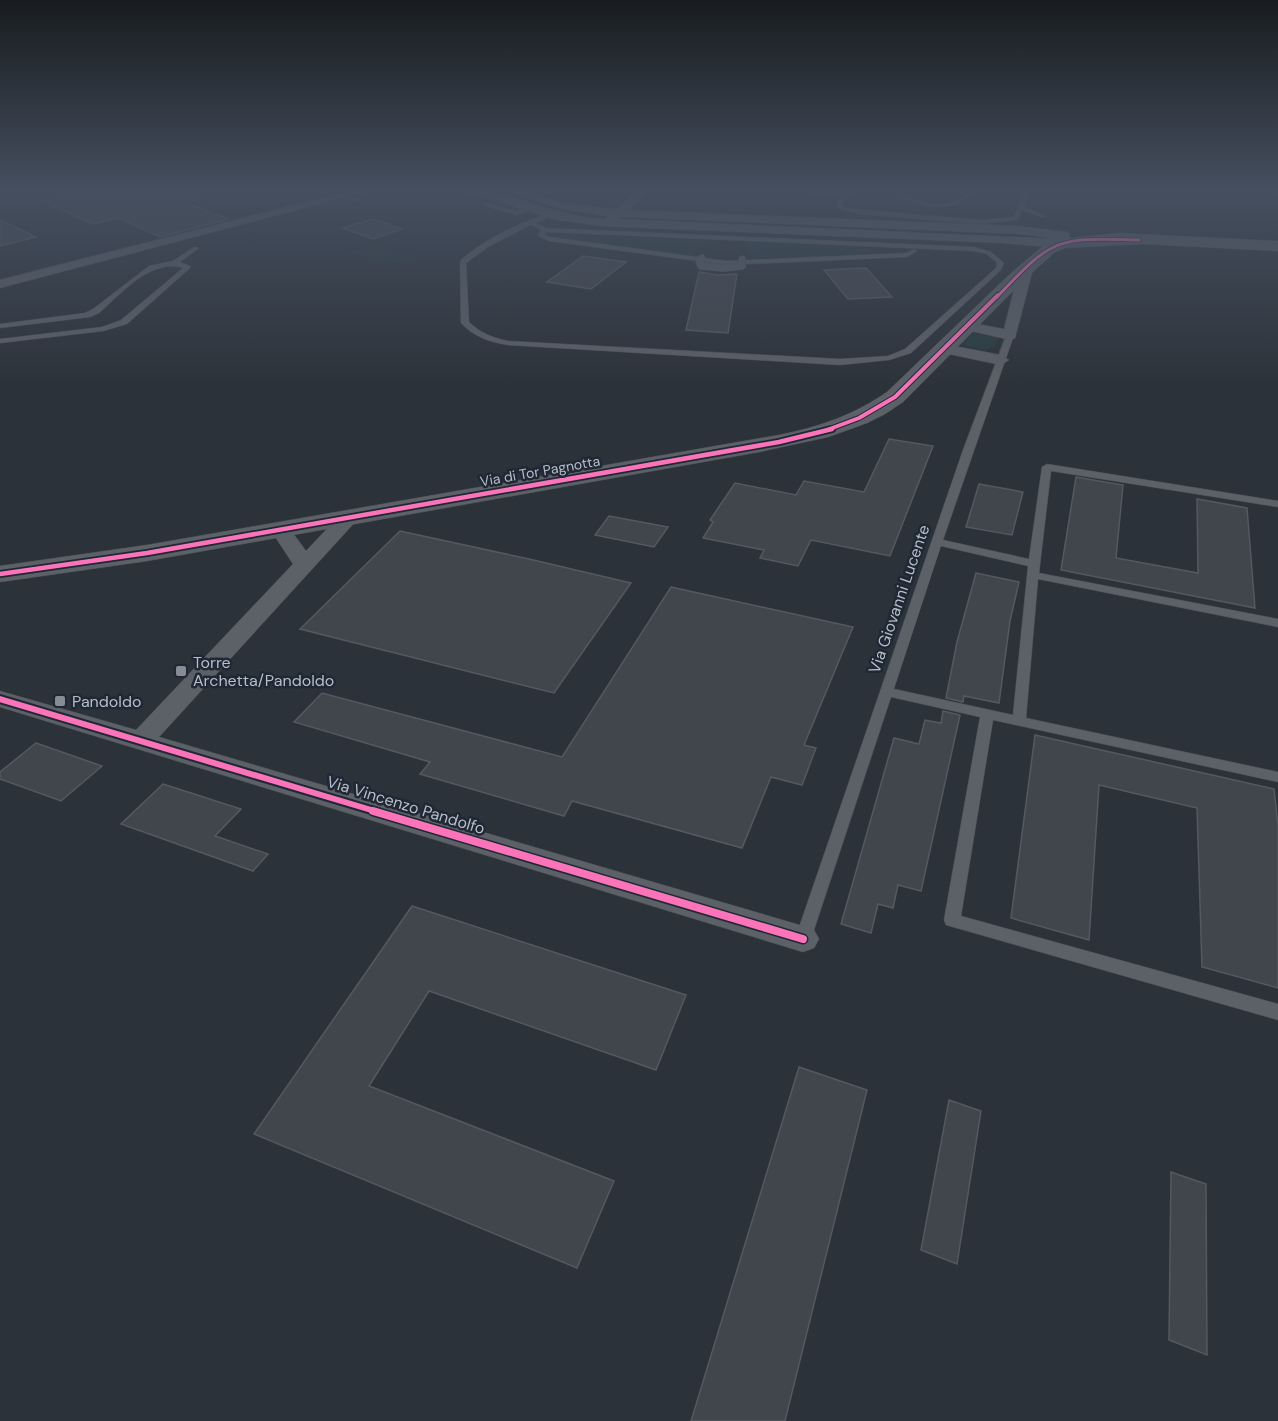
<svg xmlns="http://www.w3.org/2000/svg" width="1278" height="1421" font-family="'DM Sans',sans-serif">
<rect width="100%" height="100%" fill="#2c3239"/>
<g fill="#293c3f">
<path d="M552,234L704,240H708L689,256L550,237Z"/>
<path d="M743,242L856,245L875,250L854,255L755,259Z"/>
<path d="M373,246L413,256L415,257L398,263L347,253Z"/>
<path d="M974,333L998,338L995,347L983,350L962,345Z"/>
</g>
<g fill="#41464c" stroke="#545961" stroke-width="1.5">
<path d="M91,190H202L203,198L185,202L229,219L160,237L118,218L93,224L41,201Z"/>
<path d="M373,219L402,229L373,239L343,228Z"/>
<path d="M0,220L36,237L0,246Z"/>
<path d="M583,256L626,262L591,289L547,282Z"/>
<path d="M866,268L892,297L848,299L824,270Z"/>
<path d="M699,272L718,275L737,274L728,333L686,330Z"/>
<path d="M889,439L933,446L890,556L811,540L798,566L760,558L764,550L703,538L713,522L710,520L735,483L796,495L804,481L864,492Z"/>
<path d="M1076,477L1123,485L1116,558L1198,573L1197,499L1247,508L1255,608L1061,570Z"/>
<path d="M979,484L1023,492L1012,535L966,527Z"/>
<path d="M609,516L668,527L654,547L595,535Z"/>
<path d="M400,531L529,559L631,583L554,693L300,629Z"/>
<path d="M976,573L1019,582L1010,621L999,703L964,696L963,702L946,698L957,642Z"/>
<path d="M671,587L853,627L804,745L816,748L802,785L771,777L742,848L572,801L564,816L420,774L430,762L294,722L322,693L562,757Z"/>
<path d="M943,711L960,715L921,891L898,885L893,908L878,904L871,933L841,924L894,738L919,744L925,720L941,723Z"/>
<path d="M1035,735L1274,789L1278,825V988L1202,967L1197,808L1099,785L1089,940L1011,918Z"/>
<path d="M36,743L102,766L61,801L0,779V772Z"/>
<path d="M163,784L241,809L215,836L268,854L253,871L121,824Z"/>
<path d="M412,906L686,995L656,1070L429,991L369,1086L614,1181L577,1268L254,1134Z"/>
<path d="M799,1067L867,1090L785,1421H691Z"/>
<path d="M949,1100L981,1111L957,1264L921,1250Z"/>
<path d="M1171,1172L1206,1184L1207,1355L1169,1340Z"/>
</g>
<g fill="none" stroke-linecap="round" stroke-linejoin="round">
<g stroke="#4a4e54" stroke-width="1">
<g id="service">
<path d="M792,190L844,193L846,190H852L841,205L845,208L980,220L1014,217L1024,190H1030L1024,206L1046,216L1041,217L1022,210L1018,220L980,224L858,214L841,210L836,206L841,196Z"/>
<path d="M899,190H905L902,194C923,203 952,212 969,190H975C955,216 922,207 896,196Z"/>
<path d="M346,194L360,199L361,200L358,202L344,197Z"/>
<path d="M486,203L516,211L531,207L534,209L516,215L484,206Z"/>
<path d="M551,213L553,216L536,223L546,228L974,247L991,252L1004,263L1001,270L911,353L889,360L840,365L508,345C490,342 474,337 461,323L460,263L462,259C486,238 521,222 551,213ZM531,225L541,230L538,236L549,241L727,265L907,257L917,251L914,249L906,253L727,261L550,237L544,234L547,232L974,251L987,254L997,263L996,268L905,349L888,356L840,359L508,341C493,338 480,333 469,322L466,263L488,247Z"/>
<path d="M194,247L199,248L180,262L190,266V268L127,324L103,331L0,343V339L102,327L121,320L183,268C151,258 121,294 99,313L90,317L0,328V324L85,313L93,309L149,266L173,261Z"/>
<path d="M1007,333L1014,335L943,540L1029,559L1042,467L1047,464L1278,501V507L1051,471L1039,573L1278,619V627L1038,579L1026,718L1278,772V782L993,720L961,916L1278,1004V1020L946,925L944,920L980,717L891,697L811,939L809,944L803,946L797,944L795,939L963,450ZM941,546L1028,566L1013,715L894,689Z"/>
</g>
</g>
<g stroke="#4a4e54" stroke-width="1">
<g id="minor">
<path d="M353,190H373L0,288V280Z"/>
<path d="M462,190C509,190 556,217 606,219L608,216L561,209L503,190H521L563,203L616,209L638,190H650L629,210L1018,226L1068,232L1071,240L1065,247L1061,248L1001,243L599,226L553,219ZM622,217L1018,234L1059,239L619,219Z"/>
<path d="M1026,265L1033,269L1015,338L1010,340L962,329L960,326L967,322L1004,329L1019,269Z"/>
<path d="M944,344L1001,355L1009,360L1001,365L939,352L936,349Z"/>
<path d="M349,511L356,513L359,517L356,521L159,737L803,926L814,930L819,939L814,948L803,952L0,707V691L136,730L293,564L270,529L273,525H287L306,551L342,513Z"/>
</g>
</g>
<g stroke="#4a4e54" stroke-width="1">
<path id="tertiary" d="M1118,233L1278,241V251L1142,244L1065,248L1055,252L1023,281L903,402L885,414L867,423L828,437L759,452L147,561L0,582V566L147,545L779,435C819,427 854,415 887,392L1011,273L1043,246L1061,239Z"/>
</g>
<use href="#service" fill="#5c6067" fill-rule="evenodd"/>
<use href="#minor" fill="#5c6067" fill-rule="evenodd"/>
<use href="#tertiary" fill="#5c6067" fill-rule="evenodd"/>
<g stroke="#4a4e54" stroke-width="8" stroke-linecap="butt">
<path id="service-bridge" d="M702,258L699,261L701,266L723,268L742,266V259"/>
</g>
<use href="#service-bridge" stroke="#5c6067" stroke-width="7"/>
<g stroke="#1f2834" stroke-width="4.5">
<path id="cycleway-far4" d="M997,297C1013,281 1030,260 1050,249C1074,235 1112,240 1139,240"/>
</g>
<g stroke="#1f2834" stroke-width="6">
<path id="cycleway-far3" d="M827,430L859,418L895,397L998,295"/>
</g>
<g stroke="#1f2834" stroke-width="8">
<path id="cycleway-far2" d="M0,574L147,553L779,442L832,429"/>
</g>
<g stroke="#1f2834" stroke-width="10">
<path id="cycleway-far1" d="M0,699L378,812"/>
</g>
<g stroke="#1f2834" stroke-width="11">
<path id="cycleway" d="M373,811L803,939"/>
</g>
<use href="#cycleway-far4" stroke="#fb73b8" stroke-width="3"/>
<use href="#cycleway-far3" stroke="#fb73b8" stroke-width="4"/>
<use href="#cycleway-far2" stroke="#fb73b8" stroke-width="4.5"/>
<use href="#cycleway-far1" stroke="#fb73b8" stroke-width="6"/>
<use href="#cycleway" stroke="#fb73b8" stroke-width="8"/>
</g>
<linearGradient id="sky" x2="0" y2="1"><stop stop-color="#181c1f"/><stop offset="0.49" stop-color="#454f5f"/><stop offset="1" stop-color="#454f5f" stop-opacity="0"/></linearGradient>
<rect width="1278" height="389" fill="url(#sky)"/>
<g fill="#868d97" stroke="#1f2834" stroke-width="2">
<rect x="175" y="665" width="12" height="12" rx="3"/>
<rect x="54" y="695" width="12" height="12" rx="3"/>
</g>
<g text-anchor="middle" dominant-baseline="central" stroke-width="5" stroke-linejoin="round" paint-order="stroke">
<g font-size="14" fill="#b6beca" stroke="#1f2834">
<text transform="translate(540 471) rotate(-10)">Via di Tor Pagnotta</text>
</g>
<g font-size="16" fill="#b6beca" stroke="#1f2834">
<text transform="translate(899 599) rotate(-71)">Via Giovanni Lucente</text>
<text transform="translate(406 805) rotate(17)">Via Vincenzo Pandolfo</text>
</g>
<g font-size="16" fill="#b6beca" stroke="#1f2834" text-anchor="start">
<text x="193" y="662">Torre<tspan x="193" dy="18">Archetta/Pandoldo</tspan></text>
<text x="72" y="701">Pandoldo</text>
</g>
</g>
</svg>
